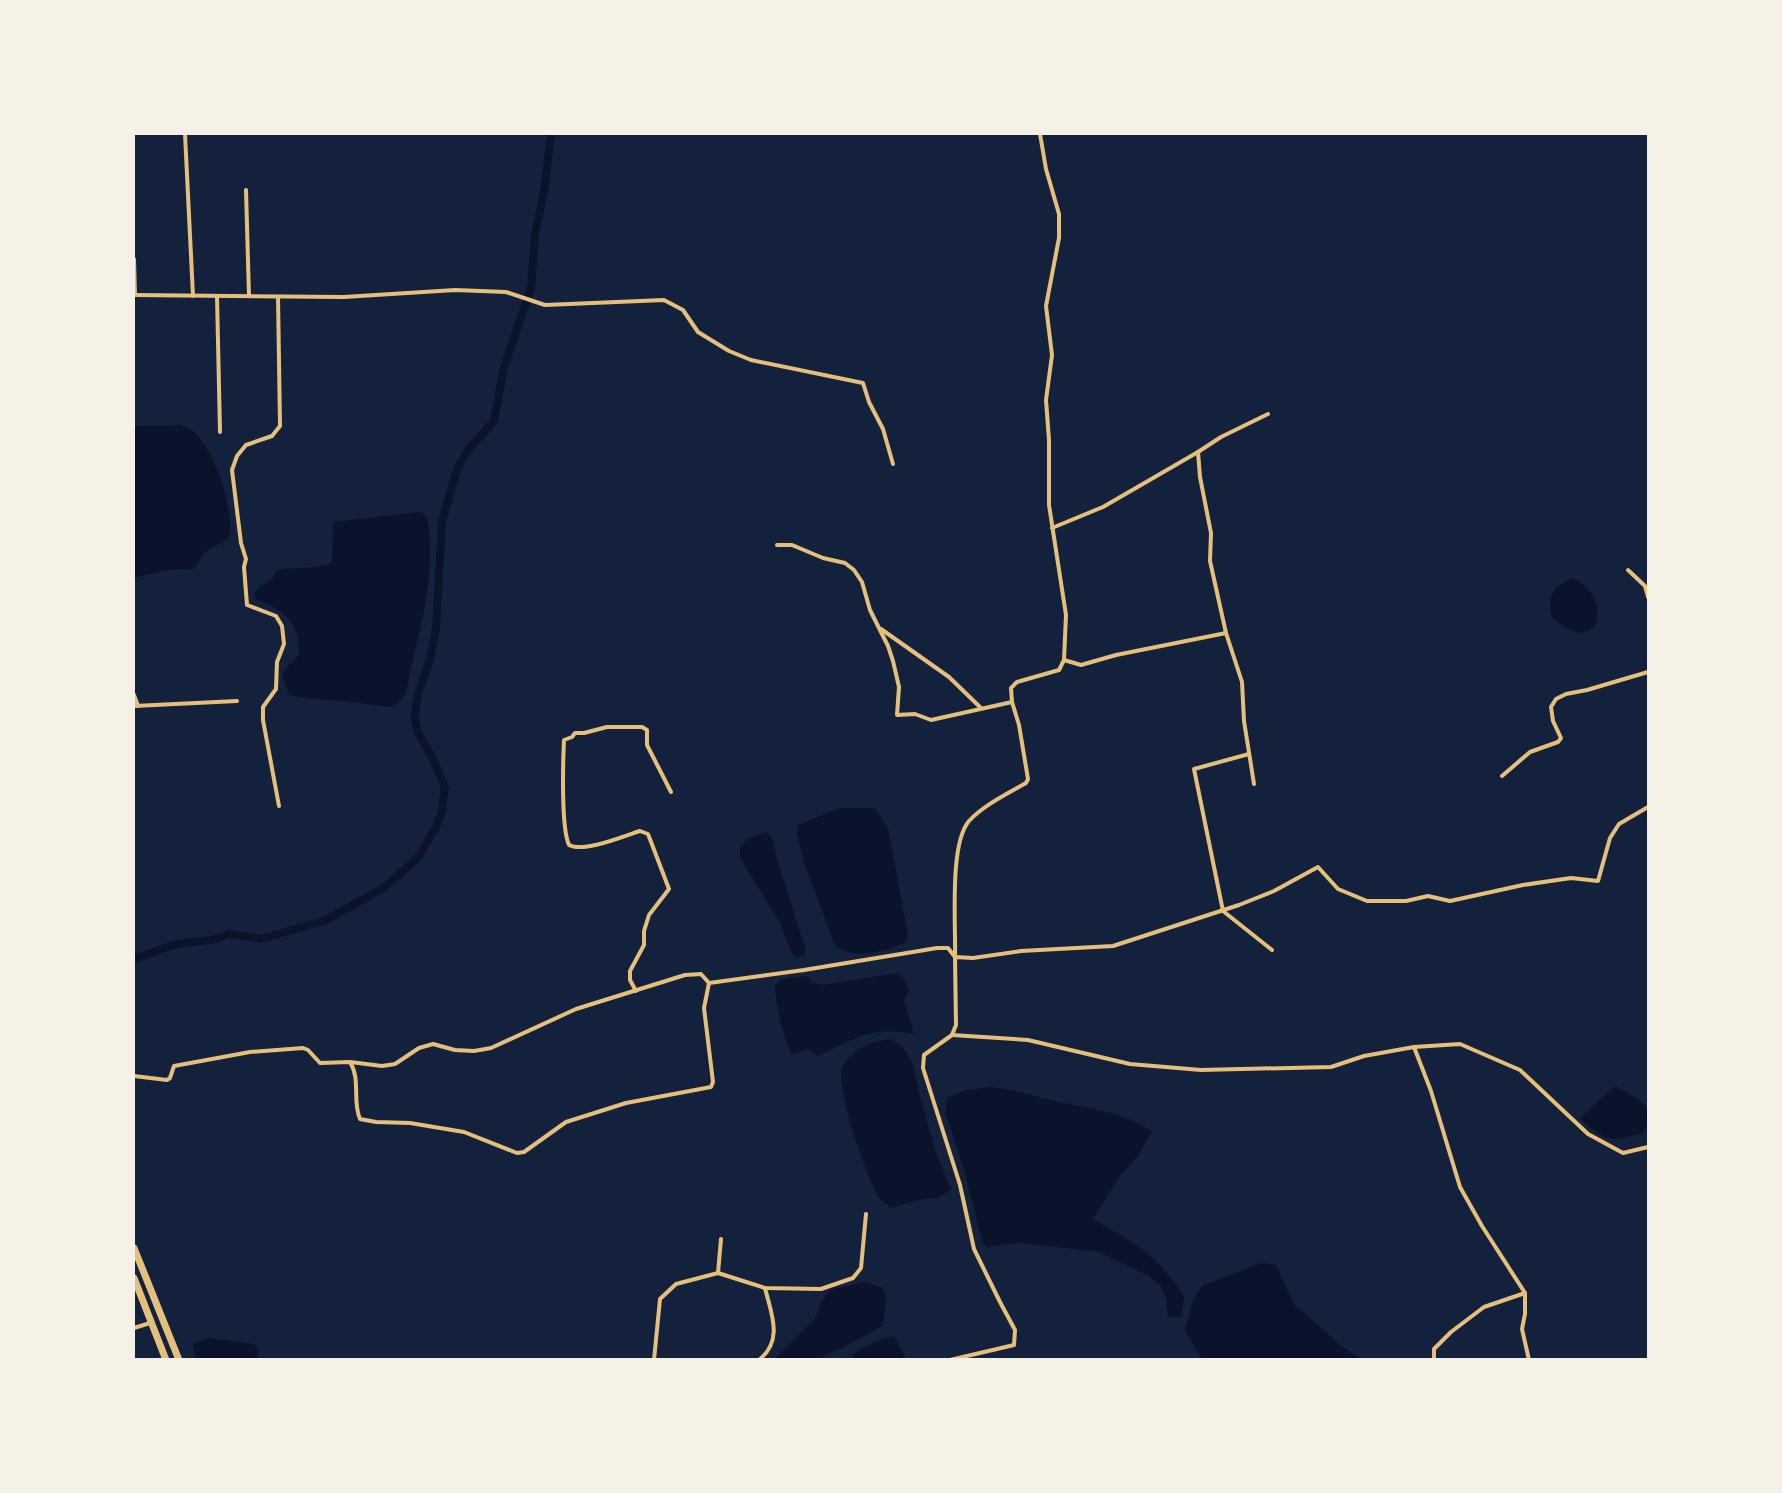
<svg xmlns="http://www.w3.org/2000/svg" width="1782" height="1493" font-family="'Roboto Condensed',sans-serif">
<rect width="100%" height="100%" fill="#14213d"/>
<g fill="#0b132b">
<path d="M181,425C212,432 236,512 229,539L206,551L194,569L167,570L134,578V426Z"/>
<path d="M420,512L427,517C436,568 423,620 411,668C408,683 407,701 391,707L333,700L311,699L289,695L282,675L285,669L299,655C300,620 282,610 254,598C255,586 264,586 271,579C272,579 277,571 277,570C291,567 325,570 332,561L333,522Z"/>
<path d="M1573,578C1611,596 1602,649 1566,628C1560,625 1556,620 1551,616C1548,593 1552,588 1573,578Z"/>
<path d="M839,808H875L888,828L908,935L906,942C884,952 856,960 835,946L804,863L797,835L798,825Z"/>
<path d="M767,832L772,838L779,866L805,947V955L795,958L789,947L780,923L740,858V847L748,839Z"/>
<path d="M898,973L904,979L909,991L904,1000L914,1034C873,1025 854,1039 818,1056L808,1049L792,1055C782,1032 776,1010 775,985L782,979L807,976L812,982L822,985Z"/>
<path d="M890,1039L902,1046L912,1061L920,1096L936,1153L951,1189L938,1198L923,1199L891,1208C888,1205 883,1202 880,1199C868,1182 833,1082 843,1066C853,1048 870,1042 890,1039Z"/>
<path d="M1615,1086C1636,1098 1660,1105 1643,1133C1610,1142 1604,1142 1580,1118Z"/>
<path d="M991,1087C1012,1089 1030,1095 1050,1100C1086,1108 1120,1111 1152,1131L1139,1155L1120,1176L1093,1219C1133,1242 1159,1255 1184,1297L1182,1317H1168L1166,1297L1161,1287L1149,1276L1099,1252L1022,1243L999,1245L987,1248L982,1241L965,1173L946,1115V1098L966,1090Z"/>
<path d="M1261,1263L1276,1265L1294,1304L1340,1345L1362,1359H1202L1185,1331L1193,1299L1202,1286Z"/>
<path d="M865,1282L883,1288C889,1303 883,1309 884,1325L841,1349L816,1359H775L792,1341L815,1319L822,1300L832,1289Z"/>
<path d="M894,1336L906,1359H854L852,1356C862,1345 879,1340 894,1336Z"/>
<path d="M208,1338L254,1344L258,1348V1359H195L193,1344Z"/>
</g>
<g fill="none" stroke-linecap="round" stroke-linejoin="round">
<path stroke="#0b132b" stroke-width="8" d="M134,959L176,944L211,940L229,934L261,939L326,920L382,889L392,881L419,856L437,825L441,815L445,787L432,757L417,731L415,717L417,697L430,659L436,629L442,521L458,467L468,450L494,421L504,367L531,288L535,234L544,192L551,134"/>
<g stroke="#e5c07b" stroke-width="4">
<path d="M185,134L193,296"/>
<path d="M246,190L249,296"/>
<path d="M134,259L135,295"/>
<path d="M134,295L344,297L455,290L506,292L545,305L664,300L683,310L698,332L729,351L751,360L863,383L869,402L883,429L893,464"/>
<path d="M217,296L220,432"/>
<path d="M278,297L280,426L272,436L246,445L237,456L232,470L241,543L246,559L244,567L247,605L276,616L282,626L284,644L277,662L276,689L263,707V720L279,806"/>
<path d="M1052,528L1103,507L1198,452"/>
<path d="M777,545H792L823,558L845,563L854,570L862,582L870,610L888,646L893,661L899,687L897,715L915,714L931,720L1012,702"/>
<path d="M1628,570L1645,586L1648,597"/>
<path d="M881,629L949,677L981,708"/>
<path d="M1064,660L1081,665L1116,655L1226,633"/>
<path d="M134,695L138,706"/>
<path d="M134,706L237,701"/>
<path d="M1249,754L1194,769L1223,911L1272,950"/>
<path d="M1502,776L1530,752L1558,742L1561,738L1553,721L1551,707L1556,699L1566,694L1587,690L1648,672"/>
<path d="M1254,784L1244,721L1242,682L1226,633L1210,561L1211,533L1200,477L1198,452L1221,437L1268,414"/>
<path d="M636,991L630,980V971L644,945V931L649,915L669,889L648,834L640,831C624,836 584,853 569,845C561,828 563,762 564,740L572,737L575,733H584L607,727H642L647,730V745L671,792"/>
<path d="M952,1035L1028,1040L1130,1064L1201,1070L1331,1067L1364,1056L1414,1047L1460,1044L1520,1070L1588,1134L1623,1153L1648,1147"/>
<path d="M1414,1047L1431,1091L1460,1187L1482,1226L1525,1293V1314L1522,1329L1529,1360"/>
<path d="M350,1062C361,1079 352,1101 360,1119L376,1122L410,1123L464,1132L517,1153L524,1152L566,1122L626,1103L711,1087L713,1082L704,1008L709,983L804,970L937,948H948L955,957C956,926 949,844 969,821C984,805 1007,794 1026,783L1028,779L1019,725L1012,702L1011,688L1017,682L1059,670L1064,660L1066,615L1049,505V440L1046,400L1052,355L1046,306L1059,238V214L1046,169L1040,134"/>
<path d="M134,1076L167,1080L170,1078L174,1066L250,1052L303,1048L308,1050L320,1063L350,1062L382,1066L395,1064L419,1048L433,1044L455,1050L474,1051L491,1048L576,1009L685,975L701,974L709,983"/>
<path d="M718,1273L765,1288L821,1289L853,1278L861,1268L866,1214"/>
<path d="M134,1328L150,1323"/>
<path d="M654,1360L660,1299L676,1284L718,1273L721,1239"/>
<path d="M759,1360C784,1340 771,1313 765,1288"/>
<path d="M950,1360L1014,1345L1015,1330L1000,1302L974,1249L960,1185L923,1068L924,1055L952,1035L956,1025L955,957L973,958L1021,951L1113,946L1239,905L1274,891L1318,867L1338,889L1367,901H1406L1428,896L1450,901L1523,885L1571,878L1598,881L1610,838L1619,824L1648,807"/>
<path d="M1434,1360V1349L1451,1332L1484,1307L1525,1293"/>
</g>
<g stroke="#e5c07b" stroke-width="7">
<path d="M134,1248L179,1360"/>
<path d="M134,1278L166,1360"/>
</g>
</g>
<rect width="1782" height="1493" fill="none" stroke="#f6f1e7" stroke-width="270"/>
</svg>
